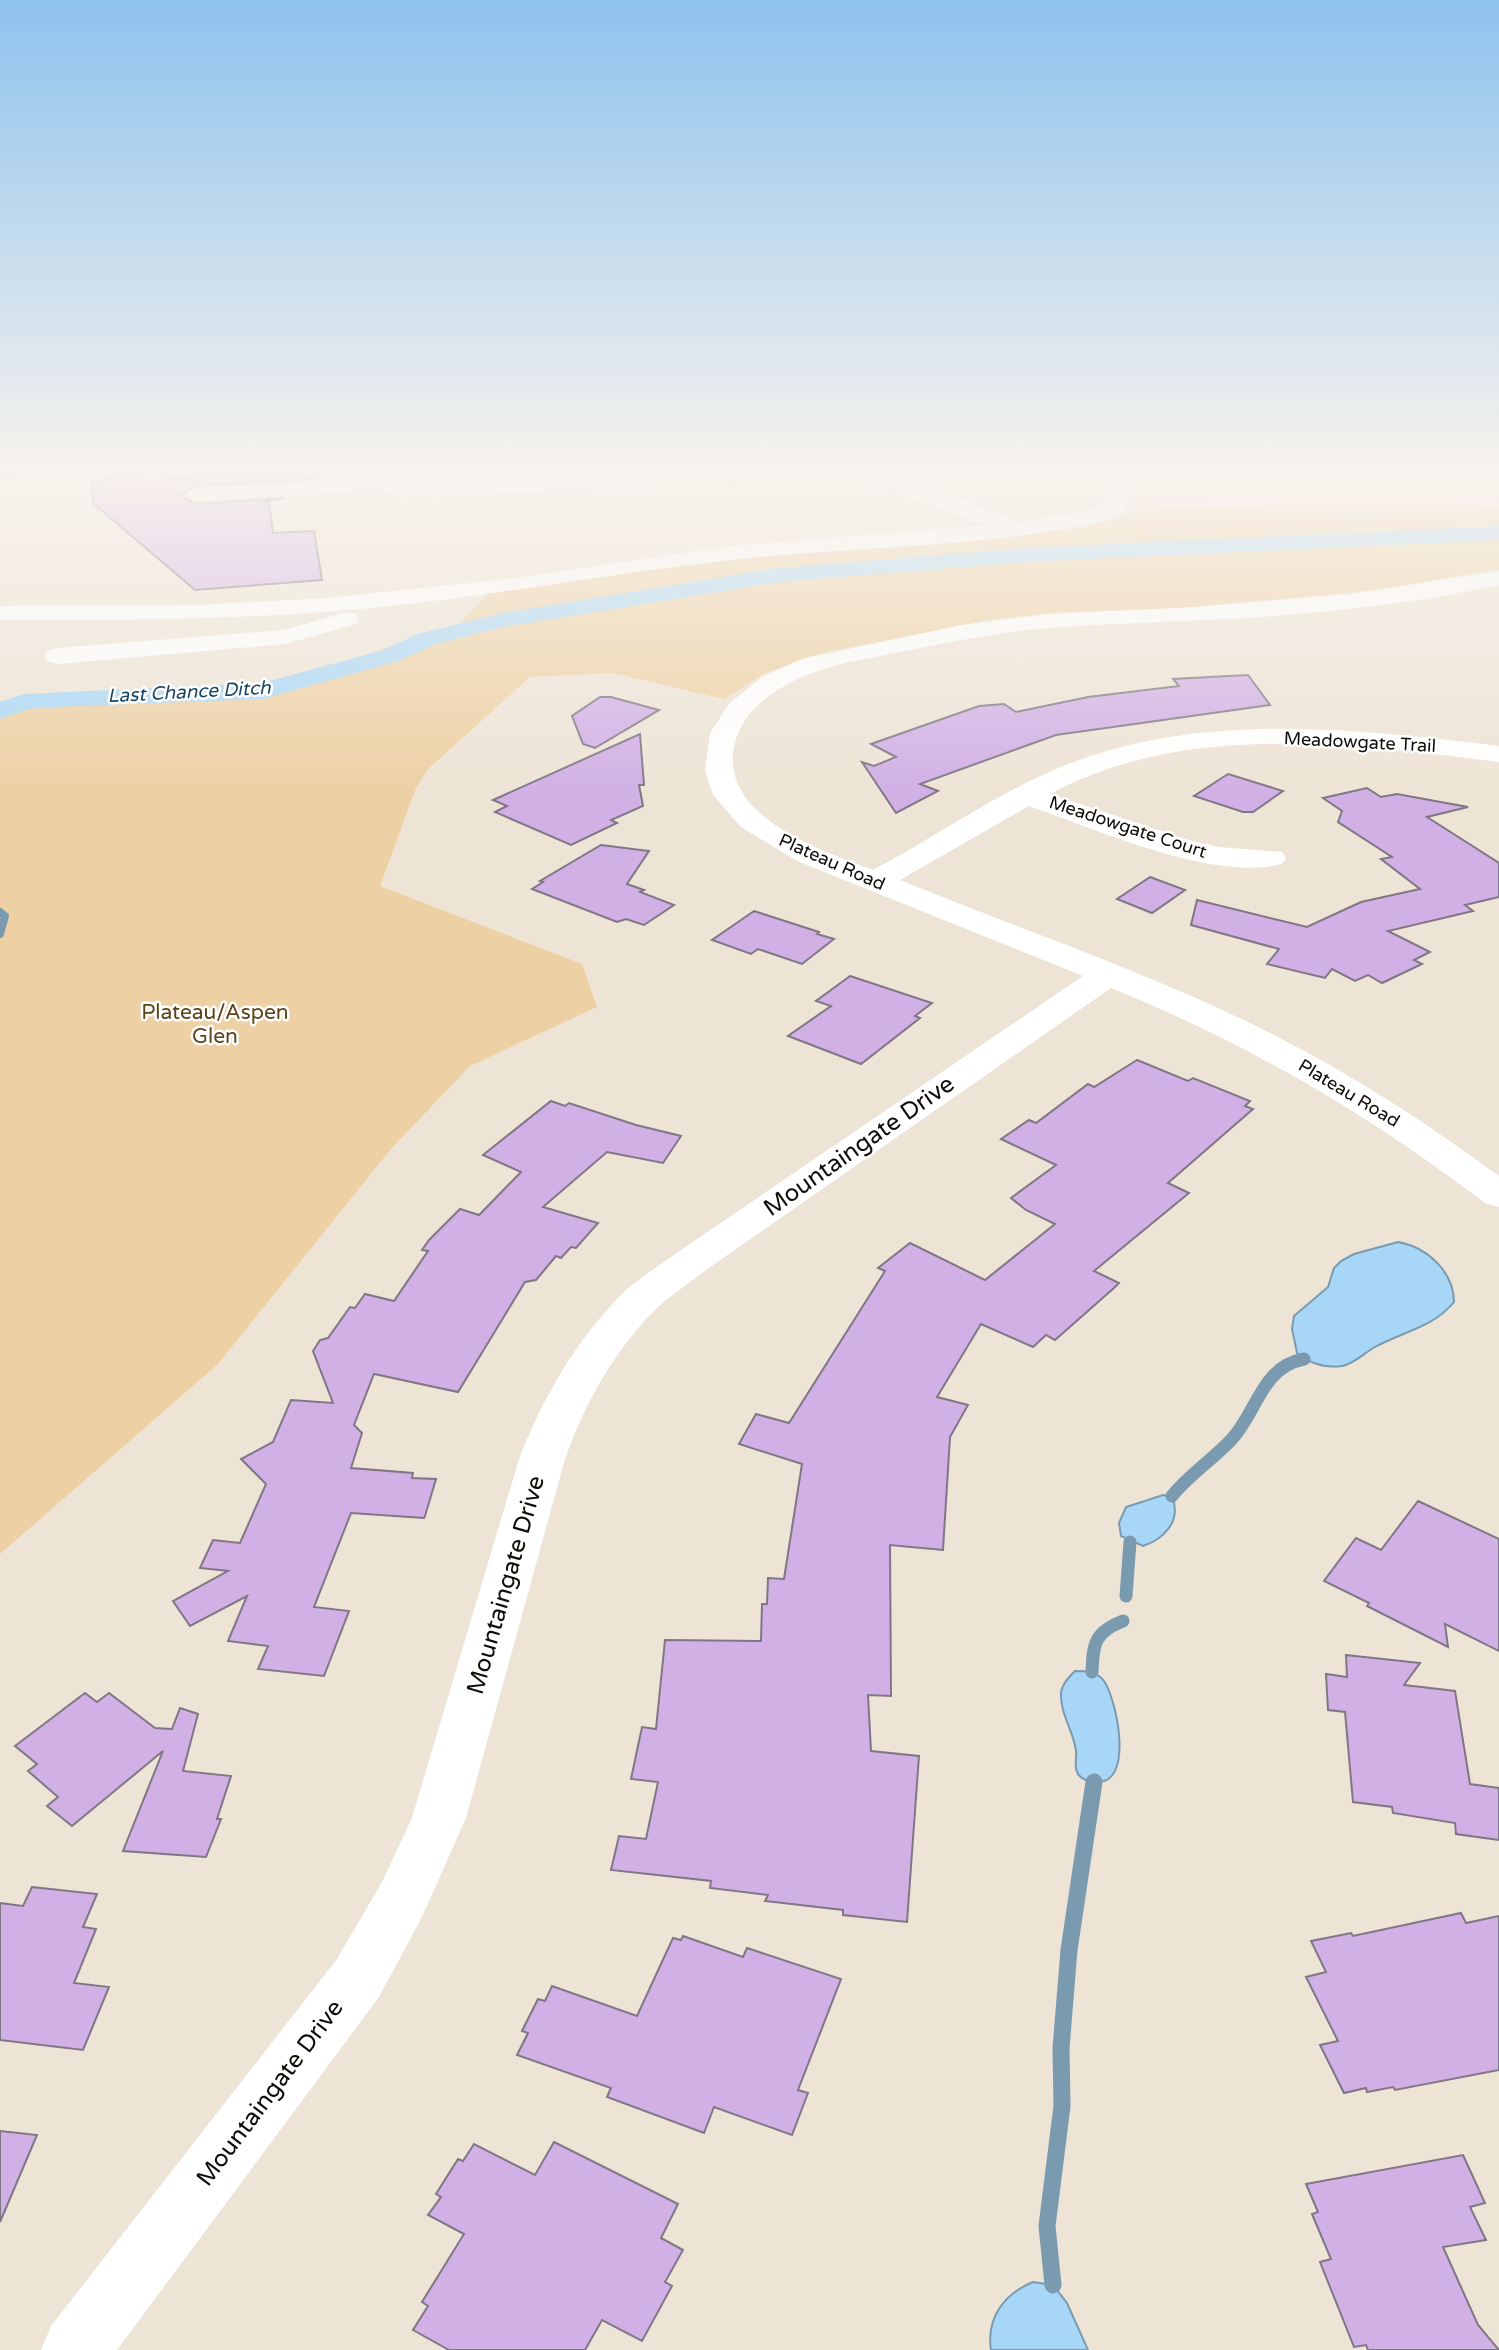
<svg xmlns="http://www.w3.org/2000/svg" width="1499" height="2350" font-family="'Varela Round',sans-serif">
<rect width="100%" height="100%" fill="#eee4d6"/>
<g fill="#edd0a3">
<path d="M1081,465H1499V484C1360,492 1219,485 1081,465Z"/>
<path d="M1219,508L1356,513L1499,509V569L1384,589L1198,607L1047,613L989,620L817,654L763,674L724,699L613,673L530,677L427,770L416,788L380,886L582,964L597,1007L470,1066L390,1150L218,1364L0,1554V704L62,694L260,687L457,626L488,593L725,559L1061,530L1086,527L1139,510Z"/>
</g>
<g fill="#a7d6f6" stroke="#7a9aaf" stroke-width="2">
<path d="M1398,1242C1427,1247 1454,1272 1454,1302C1434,1327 1402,1332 1375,1347C1364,1353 1354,1364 1342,1366C1326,1368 1310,1364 1297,1353L1292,1329L1294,1316L1328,1287L1334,1268L1341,1261L1354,1254Z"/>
<path d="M1163,1495L1172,1496C1182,1521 1164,1539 1143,1546L1121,1536L1119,1523L1126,1507Z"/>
<path d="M1075,1671C1085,1671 1097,1671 1104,1681C1117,1700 1135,1786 1095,1782C1089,1782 1080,1779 1077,1772C1074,1766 1077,1757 1076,1751C1074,1732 1060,1714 1061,1693C1062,1684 1069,1677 1075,1671Z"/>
<path d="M1033,2282L1053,2285L1067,2303L1088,2350H991C986,2318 1004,2294 1033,2282Z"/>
</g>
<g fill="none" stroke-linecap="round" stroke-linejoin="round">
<path stroke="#7a9aaf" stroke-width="6" d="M0,473L56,465"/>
<path stroke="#7a9aaf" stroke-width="8" d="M0,912L5,916L0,934"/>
<g stroke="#7a9aaf" stroke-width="13">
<path d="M1172,1496C1189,1475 1212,1460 1231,1440C1257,1413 1261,1367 1304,1359"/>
<path d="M1126,1596L1130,1542"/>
<path d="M1092,1672C1093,1643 1095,1632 1123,1621"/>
</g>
<path stroke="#7a9aaf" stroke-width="17" d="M1053,2285L1047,2226L1062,2106L1061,2048L1069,1950L1094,1782"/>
<path fill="#a7d6f6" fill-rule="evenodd" d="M1499,526V540L1027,562L777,582L503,627L436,644L398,661L263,699L53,707L28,709L0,719V702L24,694L262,683L380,651L418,634L502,613L777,568L1027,548Z"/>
</g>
<g fill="#d1b0e6" stroke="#7f7785" stroke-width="2">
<path d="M230,465H313L315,479L195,486L182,496L195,504L284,498L262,502L269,503L273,533L314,531L322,580L195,590L93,503L92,482L104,481V477L163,472L164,479L210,475Z"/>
<path d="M1248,675L1270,705L1056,735L920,784L938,791L896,813L862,762L874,766L896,757L871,744L979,706L1004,704L1016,712L1088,697L1179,686L1173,679Z"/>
<path d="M600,697H611L659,710L595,748L583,744L572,716Z"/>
<path d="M640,734L644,785H639L643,806L611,820L617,823L571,845L495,812L507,806L493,800Z"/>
<path d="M1228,774L1283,791L1253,812H1243L1194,796Z"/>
<path d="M1367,788L1381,797L1397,794L1468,807L1427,817L1499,863V897L1465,905L1473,911L1388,931L1430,952L1414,960L1422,964L1382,983L1368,975L1355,981L1332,969L1325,978L1267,964L1279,949L1191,925L1197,900L1307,927L1361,902L1420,889L1381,859L1392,857L1338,822L1342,811L1323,798Z"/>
<path d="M601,845L649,851L627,884L644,890L640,892L674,905L644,925L626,919L617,922L532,889L543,882L540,881Z"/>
<path d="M1150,877L1185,890L1152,913L1117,899Z"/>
<path d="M754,911L819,932L817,934L834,939L802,964L758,949L751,954L712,940Z"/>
<path d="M850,976L932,1003L915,1016L920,1018L861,1064L788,1036L831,1006L816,1001Z"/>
<path d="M1137,1060L1188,1081L1193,1078L1250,1101L1245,1106L1253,1109L1168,1183L1189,1193L1094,1271L1119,1283L1114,1288L1055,1340L1046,1335L1033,1347L981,1324L937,1397L968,1405L950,1437L943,1550L890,1545L891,1696L868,1695L871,1751L919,1756L907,1922L843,1915V1910L765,1901L768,1895L710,1888L711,1881L611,1870L619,1836L646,1839L658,1782L631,1779L642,1727L656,1729L665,1640L761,1641L762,1604H767L768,1578L784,1579L802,1464L739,1444L756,1414L789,1423L885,1271L878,1268L910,1243L985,1280L1055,1224L1026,1210L1011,1198L1056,1165L1001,1139L1029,1120L1036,1123L1088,1084L1094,1087Z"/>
<path d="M551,1101L565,1106L569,1103L636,1125L681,1136L663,1163L607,1152L543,1207L598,1223L576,1248L571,1247L561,1258L556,1256L536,1280L525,1282L458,1392L374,1374L354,1425L362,1433L351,1468L413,1473L412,1478L436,1479L425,1516L424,1518L351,1513L314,1607L349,1611L324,1676L258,1669L268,1646L228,1641L247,1596L190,1626L173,1601L228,1571L200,1568L213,1540L240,1543L266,1484L241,1459L273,1442L291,1400L333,1403L313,1351L320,1340L328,1338L350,1307L355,1308L365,1294L394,1301L428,1251L422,1250L429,1240L460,1209L479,1215L521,1172L483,1155Z"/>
<path d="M1418,1501L1499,1539V1651L1445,1624L1448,1647L1367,1606L1369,1603L1324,1581L1356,1538L1381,1550Z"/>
<path d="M1346,1655L1420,1663L1404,1685L1455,1691L1470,1784L1499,1788V1840L1456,1834L1455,1823L1393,1813L1392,1807L1353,1802L1345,1712L1328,1710L1326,1674L1347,1677Z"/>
<path d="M85,1693L97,1702L109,1693L155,1728L172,1729L180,1708L198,1714L183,1771L231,1776L217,1819H221L206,1857L123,1851L163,1751L72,1826L47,1806L58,1797L28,1771L37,1764L15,1746Z"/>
<path d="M32,1887L97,1894L83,1927L96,1929L74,1983L109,1987L83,2050L0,2040V1903L23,1906Z"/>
<path d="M1461,1913L1466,1923L1499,1916V2070L1395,2090L1393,2087L1367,2092L1366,2088L1344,2093L1320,2045L1338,2041L1306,1977L1326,1972L1311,1941L1351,1933L1353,1936Z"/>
<path d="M683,1936L743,1957L747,1948L841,1979L798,2090L808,2093L792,2135L714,2107L704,2133L607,2097L611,2088L517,2055L528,2033L522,2031L538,1999L545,2001L552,1986L637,2016L673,1938L681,1940Z"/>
<path d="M0,2131L37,2135L0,2222Z"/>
<path d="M554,2142L678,2204L661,2238L683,2250L665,2282L672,2286L642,2341L602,2320L585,2350H449L413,2330L428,2306L422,2302L464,2234L428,2215L441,2197L436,2194L458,2159L463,2161L474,2144L535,2175Z"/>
<path d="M1463,2155L1485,2203L1470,2207L1486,2240L1443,2247L1478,2325L1499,2350H1368L1366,2345L1354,2347L1320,2262L1331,2259L1312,2214L1318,2212L1306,2184Z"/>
</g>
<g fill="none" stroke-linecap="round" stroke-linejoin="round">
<g fill="#fff" fill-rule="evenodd">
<path d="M810,465L858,470L907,480L1019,522L1096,509L1106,502L1120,480L1127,478L1138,484L1122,511L1111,519C988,549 857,545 732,560C596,575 462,602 325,612C217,620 109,620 0,620V606L198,605L327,598L517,578L731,546L985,525L884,487L801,477L409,498L380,489L195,501L184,495L195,489L382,477L411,486Z"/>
<path d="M1499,571V585C1425,601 1350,610 1274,616C1192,622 1109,622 1026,630C983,635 940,644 896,653C857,660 816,667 781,688C753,704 731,730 733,764C737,823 826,852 873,870C934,838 991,797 1054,770C1193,710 1353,728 1499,746V762C1353,744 1185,721 1050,794L1188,840L1219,847L1282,852L1286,858L1282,864C1212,882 1096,829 1029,806L900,880C1025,931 1154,974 1274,1035C1353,1075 1428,1124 1499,1176V1207L1485,1203C1368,1114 1247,1043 1111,988L706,1270C687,1285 663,1300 647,1318C609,1360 584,1406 565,1459L466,1818L422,1917L379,1997L117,2350H41L51,2326L337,1959L382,1882L412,1818L519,1459C542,1400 573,1345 618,1298C634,1281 658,1267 678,1252L1083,976L797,861L741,827L713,795L705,771L710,733L729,704L762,677L802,659L962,625L1049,614L1181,608L1352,594Z"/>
<path d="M347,612L356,614L359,619L356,624L286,644L57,664L48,661L44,656L48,651L57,648L284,630Z"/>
</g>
<path fill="#fddadc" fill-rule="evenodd" d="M990,465C1056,465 1120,478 1186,484C1290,494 1394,495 1499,491V503C1347,509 1196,503 1046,479C1031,476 999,477 990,465Z"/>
</g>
<linearGradient id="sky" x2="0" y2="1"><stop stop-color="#8ec2ee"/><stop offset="0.59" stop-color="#f7f3ed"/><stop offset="1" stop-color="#f7f3ed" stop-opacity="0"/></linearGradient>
<rect width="1499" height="794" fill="url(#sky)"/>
<g text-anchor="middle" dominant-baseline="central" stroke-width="5" stroke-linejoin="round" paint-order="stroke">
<g font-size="18" fill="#100d08" stroke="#fff">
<text transform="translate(1360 742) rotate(3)">Meadowgate Trail</text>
<text transform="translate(1128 827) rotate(18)">Meadowgate Court</text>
<text transform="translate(832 862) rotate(24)">Plateau Road</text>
<text transform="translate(1349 1093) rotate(31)">Plateau Road</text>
</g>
<g font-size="19" font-style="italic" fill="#194762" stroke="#fff">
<text transform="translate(189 692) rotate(-3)">Last Chance Ditch</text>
</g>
<g font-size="21" fill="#5c4318" stroke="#fff">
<text x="215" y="1012">Plateau/Aspen<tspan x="215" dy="24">Glen</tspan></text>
</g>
<g font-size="24" fill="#100d08" stroke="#fff">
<text transform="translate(859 1146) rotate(-35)">Mountaingate Drive</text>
<text transform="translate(506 1585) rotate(-74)">Mountaingate Drive</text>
<text transform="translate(270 2093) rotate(-53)">Mountaingate Drive</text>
</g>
</g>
</svg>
